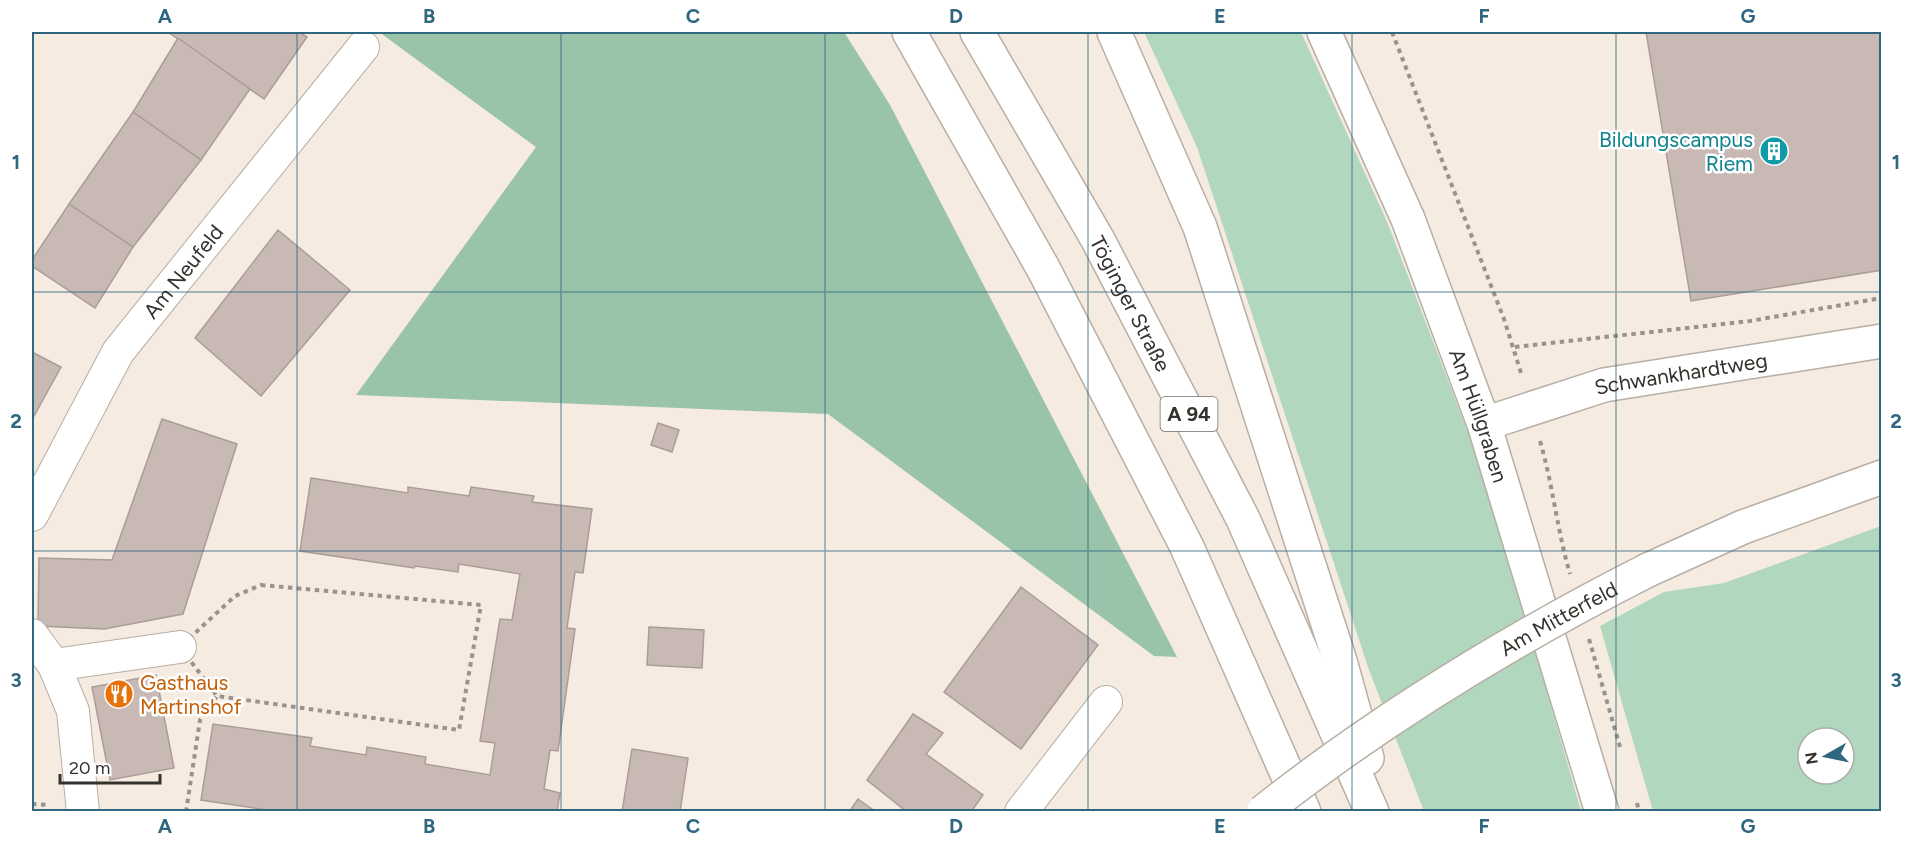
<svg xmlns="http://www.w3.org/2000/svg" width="1913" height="843" font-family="Figtree,sans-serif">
<rect width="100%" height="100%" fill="#f5ebe0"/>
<g fill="#b1d7bf" fill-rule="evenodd">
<path d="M1144,32H1301L1388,224L1487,482L1581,811H1424L1369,670L1197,147Z"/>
<path d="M1881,526V811H1653L1600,626L1664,592L1724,583ZM1808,738H1844V774H1808Z"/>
</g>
<path fill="#99c4a9" d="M379,32H844L890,105L1177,657L1154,656L828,414L356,395L536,147Z"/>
<g fill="#c8b9b4" stroke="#aa9c96" stroke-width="1.5">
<path d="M168,32H299L307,37L264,99Z"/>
<path d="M1646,32H1882V270L1691,301Z"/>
<path d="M178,38L250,89L201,160L133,112Z"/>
<path d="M133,112L201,160L133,247L69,204Z"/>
<path d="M69,204L133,247L95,308L32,266V260Z"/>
<path d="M278,230L350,290L261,396L195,338Z"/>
<path d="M32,352L61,367L34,416L32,415Z"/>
<path d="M162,419L237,444L183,614L104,629L38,626L39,558L112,560Z"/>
<path d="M658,423L679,430L672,452L651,445Z"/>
<path d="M311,478L408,493V487L469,496L471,487L534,496L532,502L592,509L583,573L575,572L567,628L575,629L558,751L550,750L544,789L560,793L557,812H280L201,800L213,724L312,738L310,746L366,755L367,747L426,757L425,764L490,775L495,743L480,741L500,619L512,620L520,574L459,564L458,572L415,566L414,568L300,551Z"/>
<path d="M1021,587L1098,645L1021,749L944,692Z"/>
<path d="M649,627L704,630L702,668L647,665Z"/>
<path d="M156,675L174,768L110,780L92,687Z"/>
<path d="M913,714L943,733L926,754L983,795L971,812H907L867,780Z"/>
<path d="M632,749L688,758L680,812H622Z"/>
<path d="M858,799L876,812H849Z"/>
</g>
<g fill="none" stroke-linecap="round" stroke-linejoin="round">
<g stroke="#b8aea4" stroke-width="34">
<g id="street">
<path id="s1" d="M32,515L118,352L363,47"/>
<path d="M32,635L54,665L73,711L83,812"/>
<path d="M54,665L180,647"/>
<path d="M1021,812L1106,702"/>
</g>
</g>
<g stroke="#b8aea4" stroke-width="36">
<g id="secondary">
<path id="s2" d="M1324,32L1408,219L1484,424L1602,812"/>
<path id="s3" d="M1484,424L1604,385L1882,341"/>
<path d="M1648,570L1743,527L1882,477"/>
</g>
</g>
<g stroke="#b8aea4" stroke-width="36">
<g id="highway">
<path d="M909,32L1043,268L1187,547L1304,812"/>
<path id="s4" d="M977,32L1098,240L1243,519L1372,812"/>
<path d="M1114,32L1200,227L1340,661L1367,758"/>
</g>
</g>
<g stroke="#9a938b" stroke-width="4" stroke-dasharray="4.5 4.5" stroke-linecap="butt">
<path d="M1392,32L1504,319L1522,376"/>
<path d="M1515,347L1750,321L1882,298"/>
<path d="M1540,441C1553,485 1557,530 1570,574"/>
<path d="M261,585L481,605L459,730L217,696L180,647L235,596Z"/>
<path d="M1589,639L1620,747"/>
<path d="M1637,803L1639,812"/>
<path d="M32,804L49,805"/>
<path d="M186,812L200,720L217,696"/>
</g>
<use href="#street" stroke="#fff" stroke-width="32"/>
<use href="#secondary" stroke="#fff" stroke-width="33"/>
<use href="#highway" stroke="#fff" stroke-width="33"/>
<g stroke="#b8aea4" stroke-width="36" stroke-linecap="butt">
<g id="secondary-bridge">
<path id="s5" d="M1263,812C1383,717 1512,639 1648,570"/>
</g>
</g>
<use href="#secondary-bridge" stroke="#fff" stroke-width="33"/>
</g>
<path fill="none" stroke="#2f6781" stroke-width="1.5" stroke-opacity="0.55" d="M297,32V812M561,32V812M825,32V812M1088,32V812M1352,32V812M1616,32V812M32,292H1882M32,551H1882"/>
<defs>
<g id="building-disc" transform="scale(1.5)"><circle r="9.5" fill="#0f9aa8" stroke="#fff"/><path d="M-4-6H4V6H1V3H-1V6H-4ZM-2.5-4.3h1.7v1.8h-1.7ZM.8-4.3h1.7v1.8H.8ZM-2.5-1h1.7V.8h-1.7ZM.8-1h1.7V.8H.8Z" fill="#fff"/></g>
<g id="restaurant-disc" transform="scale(1.5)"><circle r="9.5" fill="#e8710a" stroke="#fff"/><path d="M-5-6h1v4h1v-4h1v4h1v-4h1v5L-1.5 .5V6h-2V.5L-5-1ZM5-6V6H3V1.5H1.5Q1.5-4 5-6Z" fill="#fff"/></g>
</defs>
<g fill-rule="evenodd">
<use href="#building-disc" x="1774" y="151"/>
<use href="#restaurant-disc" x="119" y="694"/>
</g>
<g text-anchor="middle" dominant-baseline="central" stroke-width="5" stroke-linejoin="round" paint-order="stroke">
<rect fill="#fff" stroke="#726f6c" stroke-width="1.5" x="1160.5" y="397" width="57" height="34" rx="4.5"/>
<g font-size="20" font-weight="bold" fill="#35312d">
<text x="1189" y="414">A 94</text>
</g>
<g font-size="21" fill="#0d838f" stroke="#fff" text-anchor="end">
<text x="1753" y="139">Bildungscampus<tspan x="1753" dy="24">Riem</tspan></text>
</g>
<g font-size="21" fill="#35312d" stroke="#fff">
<text stroke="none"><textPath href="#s1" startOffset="288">Am Neufeld</textPath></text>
<text stroke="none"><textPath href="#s4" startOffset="312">Töginger Straße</textPath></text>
<text stroke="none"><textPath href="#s3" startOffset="204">Schwankhardtweg</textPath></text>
<text stroke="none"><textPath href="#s2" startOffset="414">Am Hüllgraben</textPath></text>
<text stroke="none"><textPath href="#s5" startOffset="354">Am Mitterfeld</textPath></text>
</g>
<g font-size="21" fill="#c56008" stroke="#fff" text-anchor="start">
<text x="140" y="682">Gasthaus<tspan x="140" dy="24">Martinshof</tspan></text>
</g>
</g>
<rect width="1913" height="843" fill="none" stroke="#ffffff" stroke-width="66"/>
<g transform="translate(1826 756) rotate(261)"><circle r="28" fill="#ffffff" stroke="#aeadab" stroke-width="1.5"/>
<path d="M0-4.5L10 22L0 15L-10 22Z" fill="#2f6781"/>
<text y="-9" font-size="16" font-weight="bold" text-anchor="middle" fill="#35312d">N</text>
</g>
<path d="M60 774v9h100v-9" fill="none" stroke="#35312d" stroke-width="3"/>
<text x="69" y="774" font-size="18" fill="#35312d" stroke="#ffffff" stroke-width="4.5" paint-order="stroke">20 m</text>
<rect x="33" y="33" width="1847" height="777" fill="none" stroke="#2f6781" stroke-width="2"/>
<g font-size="20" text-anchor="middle" font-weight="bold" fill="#2f6781">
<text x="165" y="23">A</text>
<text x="429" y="23">B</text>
<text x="693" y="23">C</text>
<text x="956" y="23">D</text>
<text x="1220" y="23">E</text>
<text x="1484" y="23">F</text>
<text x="1748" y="23">G</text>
<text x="16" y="169">1</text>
<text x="1896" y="169">1</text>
<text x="16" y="428">2</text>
<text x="1896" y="428">2</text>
<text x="16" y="687">3</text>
<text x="1896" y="687">3</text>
<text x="165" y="833">A</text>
<text x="429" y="833">B</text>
<text x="693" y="833">C</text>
<text x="956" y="833">D</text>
<text x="1220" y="833">E</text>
<text x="1484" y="833">F</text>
<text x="1748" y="833">G</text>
</g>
</svg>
